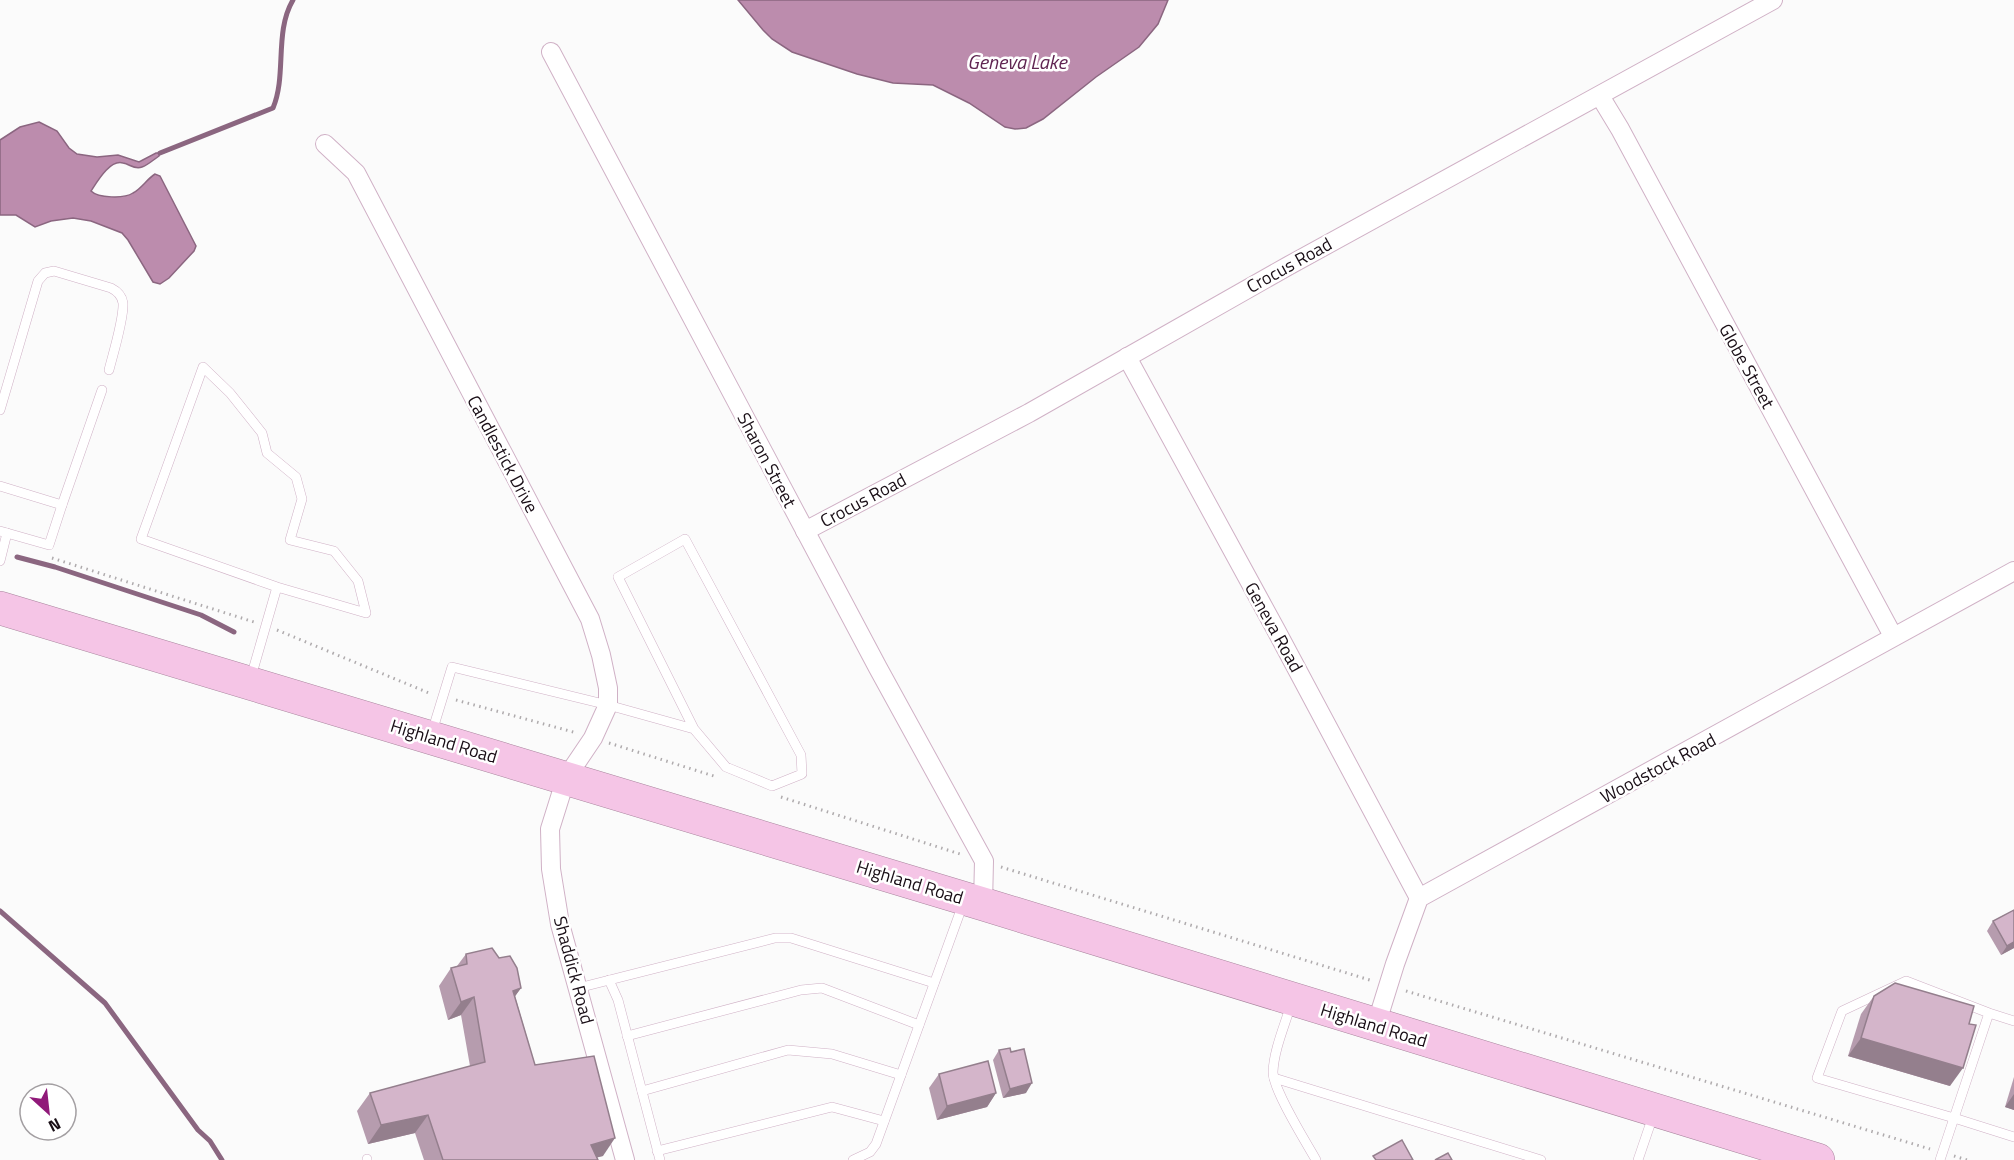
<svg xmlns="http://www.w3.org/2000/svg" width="2014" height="1160" font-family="'Titillium Web',sans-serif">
<rect width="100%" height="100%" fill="#fbfbfb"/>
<g fill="#bc8cad" stroke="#8b6680" stroke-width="1.5">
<path d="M738,0H1168L1158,24L1139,47L1096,77L1043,119L1026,128L1015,129L1005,127L969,103L933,85L893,83L857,74L792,52L772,39L763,30Z"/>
<path d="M39,122L57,131L69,148L77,154L97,157L118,155L139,162L156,153H160L159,156C153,160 148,165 142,167C134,170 130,164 123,163C110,159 97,182 91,191C98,198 124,199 133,193C141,189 147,179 155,174L160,176L196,246L194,251L169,278L160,284L153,282L128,240L122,233L91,221L73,218L51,221L35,227L16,215H0V140L20,127Z"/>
</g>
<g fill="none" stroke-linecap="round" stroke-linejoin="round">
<g stroke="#8b6680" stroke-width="5">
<path d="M160,153L273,108C287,75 274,32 293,0"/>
<path d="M17,557L55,567L201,615L234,632"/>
<path d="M0,911L105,1003L198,1130L210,1141L222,1160"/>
</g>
<g stroke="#d0b1c6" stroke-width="10">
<g id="lane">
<path d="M0,410L38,281L45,273L54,271L111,288C117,291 122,296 123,303C124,319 113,354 109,370"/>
<path d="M0,486L62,505L49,545L0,531"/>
<path d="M62,505L102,390"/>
<path d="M0,561L7,533"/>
<path d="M251,677L277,587L366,613L358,581L334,551L290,540L302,499L296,477L267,453L262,433L230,393L203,367L141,539L277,587"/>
<path d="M432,732L452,667L608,705L694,729L726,767L772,786L802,774L801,755L685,539L618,577L694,729"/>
<path d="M609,980L618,1000L660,1160"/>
<path d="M578,988L775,938H791L934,983"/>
<path d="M1291,1004C1285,1025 1274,1049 1273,1072C1273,1090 1306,1142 1316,1160"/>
<path d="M1989,1013L1906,981L1842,1011L1817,1078L1954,1118L1989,1013L2014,1021"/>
<path d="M627,1036L801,990L822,988L919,1025"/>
<path d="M1274,1078L1541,1160"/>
<path d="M642,1091L788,1050L832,1054L901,1075"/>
<path d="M657,1151L832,1107L884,1121"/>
<path d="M367,1159V1160"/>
<path d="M853,1160L870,1152L876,1144L963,904"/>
<path d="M1638,1160L1653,1116"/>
<path d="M1940,1160L1954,1118L2014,1137"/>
</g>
</g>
<g stroke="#d0b1c6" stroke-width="20">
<g id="street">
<path d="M551,52L878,668L984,861L983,904"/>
<path d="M1600,96L1620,129L1893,636"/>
<path d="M325,144L356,173L590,619L601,655L608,688V705L593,738L566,778L550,829L551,869L560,924L625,1160"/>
<path d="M1127,357L1276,630L1419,898"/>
<path d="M805,531L1029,413L1288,266L1773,0"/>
<path d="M1376,1025L1395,964L1419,898L2014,571"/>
</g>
</g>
<g stroke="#a8859d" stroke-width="34">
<path id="highway" d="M0,608L983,904L1818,1160"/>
</g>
<g stroke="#afabad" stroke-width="3" stroke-dasharray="1.5 4.5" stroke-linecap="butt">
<path d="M52,558L254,622"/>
<path d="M277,630L429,693"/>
<path d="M456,700L577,733"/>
<path d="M609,743L717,777"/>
<path d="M781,797L960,854"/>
<path d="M1001,867L1373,981"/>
<path d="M1406,991L1930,1149"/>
<path d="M1954,1156L1967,1160"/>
</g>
<use href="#lane" stroke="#fff" stroke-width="9"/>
<use href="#street" stroke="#fff" stroke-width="18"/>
<use href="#highway" stroke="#f5c5e6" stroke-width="33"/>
</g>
<g fill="#b69cae">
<path d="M2014,910V948L2001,955L1987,931L1993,921Z"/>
<path d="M466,954L521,988L515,996L535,1065L603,1156L597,1157L598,1160H424L415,1133L368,1144L357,1111L370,1093L470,1066L461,1015L448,1020L439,986L451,968L457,966Z"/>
<path d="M1874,996L1950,1086L1848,1056L1861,1014Z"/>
<path d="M999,1050L1026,1093L1003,1098L993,1060Z"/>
<path d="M939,1074L996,1093L987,1107L937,1120L929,1088Z"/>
<path d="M2014,1077V1110L2005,1107Z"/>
</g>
<g fill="#947f8d">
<path d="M2014,942V948L2001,955L2007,946Z"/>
<path d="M521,988L508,1006L513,991Z"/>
<path d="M474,997L461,1015L448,1020L461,1002Z"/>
<path d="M1861,1038L1963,1068L1950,1086L1848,1056Z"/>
<path d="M1032,1083L1026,1093L1003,1098L1010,1089Z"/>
<path d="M996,1093L987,1107L937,1120L947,1106Z"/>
<path d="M2014,1094V1110L2005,1107Z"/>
<path d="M428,1115L415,1133L368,1144L381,1125Z"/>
<path d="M615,1138L603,1156L587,1160L591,1145Z"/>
</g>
<g fill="#d4b5ca" stroke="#947f8d" stroke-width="1.5">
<path d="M2014,910V942L2007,946L1993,921Z"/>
<path d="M492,948L499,958L510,956L517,968L521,988L513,991L535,1065L594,1056L615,1138L591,1145L598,1160H443L428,1115L381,1125L370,1093L485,1062L474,997L461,1002L451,968L467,964L466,954Z"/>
<path d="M1895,983L1974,1006L1969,1024L1976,1025L1963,1068L1861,1038L1874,996Z"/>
<path d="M1010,1048L1011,1052L1024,1049L1032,1083L1010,1089L999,1050Z"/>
<path d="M988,1061L996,1093L947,1106L939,1074Z"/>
<path d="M1402,1140L1413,1160H1376L1373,1156Z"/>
<path d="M1448,1153L1452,1160H1435Z"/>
</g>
<g text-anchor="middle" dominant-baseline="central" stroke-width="5" stroke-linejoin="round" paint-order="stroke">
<g font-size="18" fill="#190e16" stroke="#fff">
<text transform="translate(1289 265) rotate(-29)">Crocus Road</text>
<text transform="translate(1747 366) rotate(61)">Globe Street</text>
<text transform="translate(503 454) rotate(62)">Candlestick Drive</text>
<text transform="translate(767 460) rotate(62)">Sharon Street</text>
<text transform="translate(863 500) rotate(-28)">Crocus Road</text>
<text transform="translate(1274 627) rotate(61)">Geneva Road</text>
<text transform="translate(444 741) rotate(17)">Highland Road</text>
<text transform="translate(1658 768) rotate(-28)">Woodstock Road</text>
<text transform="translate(910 882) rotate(17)">Highland Road</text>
<text transform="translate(574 970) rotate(75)">Shaddick Road</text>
<text transform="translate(1374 1025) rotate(17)">Highland Road</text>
</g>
<g font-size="20" font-style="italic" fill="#602552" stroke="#fff">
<text x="1017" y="61">Geneva Lake</text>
</g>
</g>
<g transform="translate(48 1112) rotate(153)"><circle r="28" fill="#ffffff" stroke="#a39fa2" stroke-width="1.5"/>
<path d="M0-4.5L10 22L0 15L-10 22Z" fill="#901979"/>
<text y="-9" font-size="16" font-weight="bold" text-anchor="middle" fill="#190e16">N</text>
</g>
</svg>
